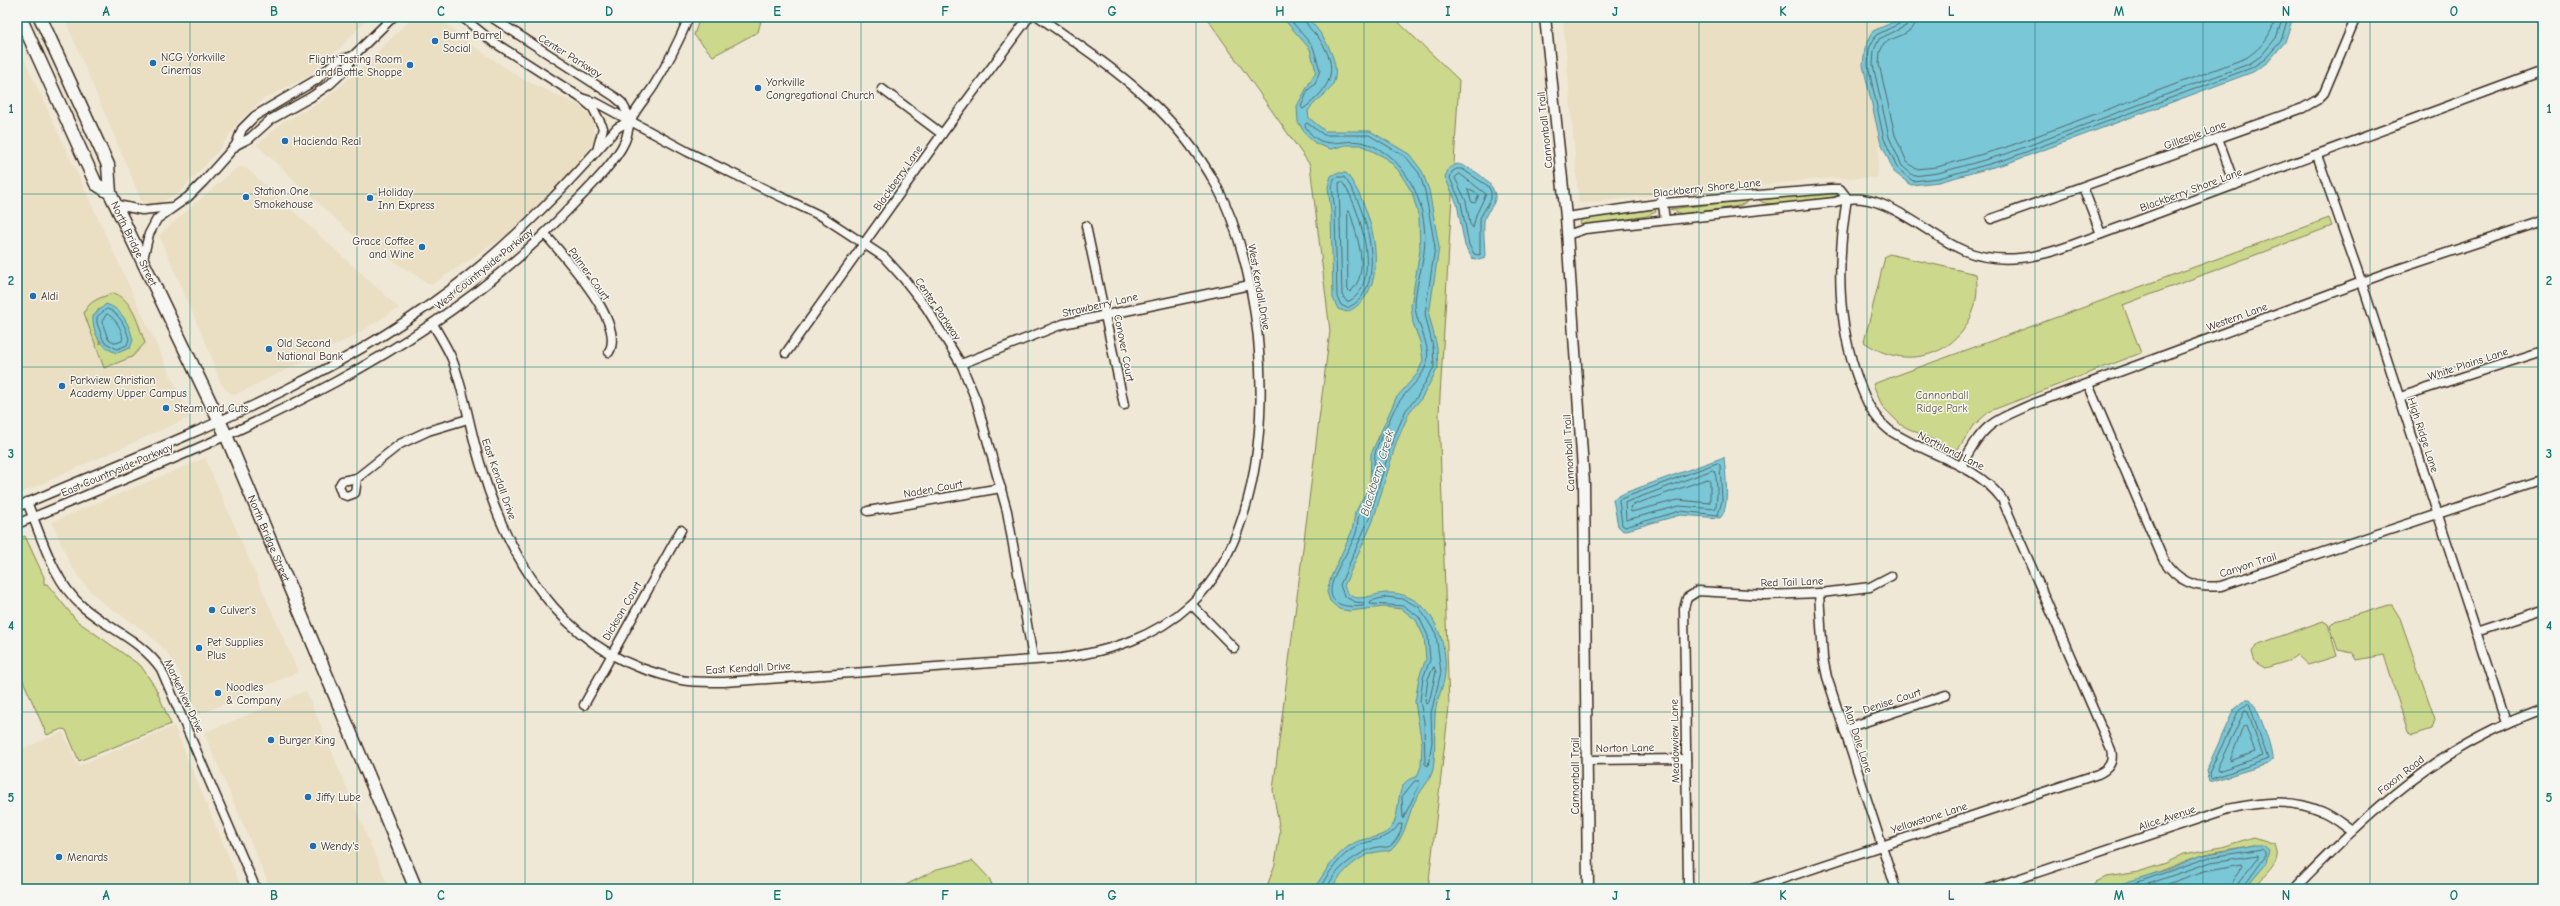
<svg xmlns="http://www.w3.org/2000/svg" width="2560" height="906" font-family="'Comic Neue',sans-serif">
<rect width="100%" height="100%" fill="#efe8d6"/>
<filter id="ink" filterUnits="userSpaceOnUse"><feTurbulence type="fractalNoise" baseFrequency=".025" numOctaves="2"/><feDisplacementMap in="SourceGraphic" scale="8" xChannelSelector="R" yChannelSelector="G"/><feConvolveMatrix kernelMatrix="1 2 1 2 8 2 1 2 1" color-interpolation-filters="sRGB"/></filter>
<g filter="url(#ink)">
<g fill="#eadec3">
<path d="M64,17H369L326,62L307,77L263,99L239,121L218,151L179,193L160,203L143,204Z"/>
<path d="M413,17H439L467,42L524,80L579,105L593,119L594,141L579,164L504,237L431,285L355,237L257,145L283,122L321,102L355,74Z"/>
<path d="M1563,17H1905L1873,31L1863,65L1880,140L1877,178H1829L1579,203Z"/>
<path d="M17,44L190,417L19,494L17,489Z"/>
<path d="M238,167L246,168L399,308L352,337L235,395L226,390L220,382L210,353L159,235Z"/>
<path d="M205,458L298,672L198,715L179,671L165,650L145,631L103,603L90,591L71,566L52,522Z"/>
<path d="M306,691L383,874L390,889H271L204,733Z"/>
<path d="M174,726L242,889H17V751L63,732L78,766Z"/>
</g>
<g fill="#ccd88c" stroke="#848155" fill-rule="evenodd">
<path d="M700,17H762L758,32L713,56L694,35Z"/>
<path d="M1206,17H1393L1459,80L1439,413L1449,707L1428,889H1266L1275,864L1280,832L1273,790L1330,331L1310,165Z"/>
<path d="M1837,192L1839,195L1834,197C1816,199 1772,211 1759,200Z"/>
<path d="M1747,200V202L1739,206L1684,215L1670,209Z"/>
<path d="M1655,209L1656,212L1647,216L1582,226L1580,223L1582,219Z"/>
<path d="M2329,218L2332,226L2123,305L2141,353L1990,411L1972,427L1959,448L1954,450L1901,425L1882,406L1873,384Z"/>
<path d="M1889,254L1976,274C1986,340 1919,381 1864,342L1885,257Z"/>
<path d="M113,293C132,297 139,327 145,343L132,357L104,368L84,313C89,300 101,298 113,293ZM99,309L100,344C96,330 89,321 99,309Z"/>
<path d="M25,536L44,577V584H47L77,621L141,666L155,687L171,724L79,761L66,730L62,729L47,735L17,667V539Z"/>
<path d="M2389,605H2392L2400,618L2435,719L2432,729L2413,735L2408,732L2384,655L2357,660L2353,653L2338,650L2330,626L2335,621Z"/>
<path d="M2323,621L2328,624L2337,656L2308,665L2297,655L2288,661L2265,668L2255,662L2252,652L2256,645Z"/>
<path d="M2254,837L2275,844C2284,863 2263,874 2254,889H2245L2255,876L2254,845C2236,849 2217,850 2199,856C2164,868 2128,889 2090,889L2096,882L2106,877L2138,872L2166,863L2184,854L2221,847Z"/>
<path d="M973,861L989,878L994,889H898L937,869Z"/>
</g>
<g fill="#79c7d7" stroke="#60888d">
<path d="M1282,17H1306C1322,31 1344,65 1332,86C1326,96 1314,101 1308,111L1309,118L1325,131H1370L1409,154L1422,171L1429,190L1439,247L1429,315L1437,347L1438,368L1421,399L1410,411L1396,443L1373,521L1344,586C1352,607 1370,594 1386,593C1404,592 1420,601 1430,615C1441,631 1447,653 1445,673C1444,687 1436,700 1435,714C1434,733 1436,750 1433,769C1431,780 1419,792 1414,803C1406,821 1405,838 1390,851C1364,849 1344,869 1331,889H1314C1324,873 1336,853 1354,843C1365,837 1381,839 1390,829C1404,814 1391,780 1417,777L1421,766L1422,744L1415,702L1419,677L1426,659L1424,637L1416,620L1402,609L1384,607L1349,611L1339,609L1330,601L1327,592L1331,577L1352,531L1355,513L1370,485L1371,454L1396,398L1418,373L1423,360L1420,342L1413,323L1411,305L1420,250L1419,218L1412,192L1398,170L1386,158L1361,145H1346L1331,149L1316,144L1306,135L1298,122L1297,106L1316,71L1310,49Z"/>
<path d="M1905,17H2293L2285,42L2268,62L2253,72L2008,163L1939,182L1911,185L1894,172L1880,140L1863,65L1865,48L1873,31Z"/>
<path d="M1457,164C1470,166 1497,183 1495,199C1494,206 1485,213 1484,221C1483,233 1485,245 1485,258L1479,260L1472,258L1465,246L1457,204L1445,177L1449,168Z"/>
<path d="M1336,173H1346C1372,205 1396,290 1347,312L1338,309L1333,298L1331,212L1328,187L1331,176Z"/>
<path d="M106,304C122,309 129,324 133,340L130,348L117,353C101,348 92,333 93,316Z"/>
<path d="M1724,457C1725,471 1731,508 1720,518L1680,515L1623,531L1618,526L1613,499L1627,492Z"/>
<path d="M2246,699H2250C2257,705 2274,751 2272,761L2268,764L2209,782L2206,771L2234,709Z"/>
<path d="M2254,845H2263L2269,850L2266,864L2245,889H2104L2169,869L2199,856Z"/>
</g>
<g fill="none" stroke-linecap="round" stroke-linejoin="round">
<g stroke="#546968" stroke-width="1">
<path d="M1288,17L1313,47L1320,70L1315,84L1308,90L1301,107L1303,109C1331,88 1341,69 1318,37C1313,32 1305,24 1304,17"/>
<path d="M1905,17L1903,22L1876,35L1869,49L1868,65L1884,139L1898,169L1913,181L1939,178L2007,159L2251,68L2265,59L2281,41L2288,17"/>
<path d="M1910,17L1906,26L1879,39L1874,50L1873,65L1889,137L1902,166L1914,176L1938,173L2006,154L2249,64L2261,56L2276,38L2283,17"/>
<path d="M1917,17C1916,34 1896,36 1884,43L1880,52L1879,64L1895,135L1907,162L1916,169L1937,167L2004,148L2246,58C2265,45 2268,38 2277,17"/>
<path d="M1307,123L1324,135H1369L1406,157L1419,173L1425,191L1435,247L1425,314L1433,347L1434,367L1417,397L1406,410L1392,442L1369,519L1340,585L1344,596L1355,602L1364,603L1363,606C1353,607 1332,608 1331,592C1330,576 1351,549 1356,533C1358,527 1357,521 1359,515C1362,504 1372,496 1374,485C1376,475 1373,464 1375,454C1377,444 1384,431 1389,421C1392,414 1395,407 1399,402C1408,388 1423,379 1427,362C1431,344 1416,324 1415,306C1415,287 1422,270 1424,252C1429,210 1411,164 1373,146C1345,132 1324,158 1305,126Z"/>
<path d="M1457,169H1462L1488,186L1491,192V199L1480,218V255L1474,254L1469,245L1461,203L1450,178L1452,172Z"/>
<path d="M1460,174L1486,194L1476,215L1473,228L1470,224L1466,201L1455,178Z"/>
<path d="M1338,177H1344C1366,204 1391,290 1347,308L1341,305L1337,297L1335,211L1332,187L1334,179Z"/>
<path d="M1342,182C1360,204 1384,288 1347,302L1342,295L1339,183Z"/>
<path d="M1468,189L1479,195L1475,203L1472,202Z"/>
<path d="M1348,211L1350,212C1356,235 1372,273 1350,292L1348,290Z"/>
<path d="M107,309C119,312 126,327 129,339L127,345L117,349L104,342L97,323V317Z"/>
<path d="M107,314C115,317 125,333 122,341L116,343L108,339L102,322Z"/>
<path d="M1718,463L1720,465L1722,501L1718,515L1680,511L1625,527L1622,525L1619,500Z"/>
<path d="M1713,470C1718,472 1718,503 1715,509L1679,506L1626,520L1625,503Z"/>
<path d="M1708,479L1710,480V503L1678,500L1631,512L1630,507L1633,505Z"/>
<path d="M1387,597L1403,599L1419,607L1436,634L1441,672L1431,713L1432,742L1428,766L1425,764L1424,722L1420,701L1423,678L1430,660L1428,636L1419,617L1404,606L1370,604L1371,601Z"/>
<path d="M1434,667L1436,672L1429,702L1426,704L1425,701L1428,679Z"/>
<path d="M2249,703L2268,759L2211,779L2209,773L2238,712Z"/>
<path d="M2245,711L2248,712L2263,756L2218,771L2217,769Z"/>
<path d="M2246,726L2255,752L2230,761L2243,726Z"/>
<path d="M1415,781H1419L1420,784L1403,819L1402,797Z"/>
<path d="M1319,889C1328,874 1340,855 1356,847C1374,837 1386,843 1399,824H1402C1402,831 1395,845 1388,847C1385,848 1381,846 1378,847C1363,849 1329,872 1328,889"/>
<path d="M2118,889L2210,857L2262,849L2265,852V857L2242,889"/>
<path d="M2134,889L2211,862L2258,855V858L2239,882L2237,889"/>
<path d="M2154,889L2204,871L2242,864L2243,866L2233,880L2231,889"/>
</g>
<g stroke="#3b2a1e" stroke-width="11">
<g id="minor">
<path d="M462,17L492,41L581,98L593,108L603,128L598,147"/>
<path d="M491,17L615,97L622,103L631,120"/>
<path d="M882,89L942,134"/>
<path d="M581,98L597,103L688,152L823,217L884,257L904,279L926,307L961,364L976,400L1007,511L1033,658"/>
<path d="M2218,138L2235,185"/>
<path d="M236,145L250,138L270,120L311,97L330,84L347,68L353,56L393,17"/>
<path d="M2317,155L2365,292L2506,723"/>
<path d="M2083,187L2101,234"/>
<path d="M1662,197L1665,220"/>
<path d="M117,205L142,210L172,207"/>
<path d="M1566,217L1663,203L1831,189H1840L1847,198"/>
<path d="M1991,219L2303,108L2317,100L2324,93L2356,17"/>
<path d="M1086,226L1124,405"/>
<path d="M545,234C564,257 626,322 609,352"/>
<path d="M1567,235L1585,229L1835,202C1881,185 1925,235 1965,251C1999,265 2036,258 2069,246L2543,71"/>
<path d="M143,259L149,234L157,219L188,197L203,182L236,145L242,129L255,116L316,80L336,61L353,56"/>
<path d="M433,324C439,335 447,347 452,359C465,393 470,431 481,466C507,556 560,646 656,673C666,676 677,680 688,681C700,682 712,682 724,682L1062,658C1110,651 1154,638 1191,604C1286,515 1273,291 1216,185C1174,107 1109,66 1039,17"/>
<path d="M786,353L942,134L1029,17"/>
<path d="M961,364L1063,324L1250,285"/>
<path d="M2088,384L2163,559C2177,581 2195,589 2221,586L2543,479"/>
<path d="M2400,397L2543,351"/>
<path d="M1961,466C1984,425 1987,424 2030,405L2386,273L2543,221"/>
<path d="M357,478L355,493L347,496L342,494L339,486L342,481L357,478L400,444L428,431L468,419"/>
<path d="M27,502C42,538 53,581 83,607C109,629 142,641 161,669L256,889"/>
<path d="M17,507C172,441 336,382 469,275C524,231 571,180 617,128L631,120"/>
<path d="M868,511L1001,488"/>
<path d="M17,524C210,443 415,369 564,214C582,195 615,164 625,141C628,134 628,126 631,120C636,108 646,98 653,87C667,65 679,41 689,17"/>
<path d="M1819,593L1823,658L1827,677L1896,889"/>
<path d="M1191,604L1234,648"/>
<path d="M2476,632L2543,610"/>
<path d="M584,705L681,530"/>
<path d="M1844,729L1946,695"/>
<path d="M1588,760L1686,759"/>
<path d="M1691,889L1688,883L1684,608L1687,598L1698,591L1765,595L1821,593L1870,587L1891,576"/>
<path d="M1752,889L2098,774C2109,769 2114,762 2111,750L2002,499C1975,463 1926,455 1889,430C1873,417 1866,401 1859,382C1836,321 1837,261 1847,198"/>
<path d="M1988,889L2228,809C2260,802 2292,798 2323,812C2333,816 2343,825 2352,831"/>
<path d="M2294,889C2372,809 2436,748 2543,709"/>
</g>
</g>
<g stroke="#3b2a1e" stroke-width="13">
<path id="major" d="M1545,17L1566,217L1584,484L1588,889"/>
</g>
<g stroke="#3b2a1e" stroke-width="15">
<g id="highway">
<path d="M20,17L96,184L110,193"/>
<path id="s1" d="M40,17L108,165L110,193L226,435L416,889"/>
</g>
</g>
<use href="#minor" stroke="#f6f6f2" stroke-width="8"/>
<use href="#major" stroke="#f6f6f2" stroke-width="10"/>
<use href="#highway" stroke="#f6f6f2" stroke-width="12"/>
</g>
</g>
<path fill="none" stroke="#0f766e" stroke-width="1" stroke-opacity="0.55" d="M190,17V889M357,17V889M525,17V889M693,17V889M861,17V889M1028,17V889M1196,17V889M1364,17V889M1532,17V889M1699,17V889M1867,17V889M2035,17V889M2203,17V889M2370,17V889M17,194H2543M17,367H2543M17,539H2543M17,712H2543"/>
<g fill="#1f6fb2" stroke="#f6f6f2" stroke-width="1.5">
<circle cx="435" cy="41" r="4"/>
<circle cx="153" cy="63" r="4"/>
<circle cx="410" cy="65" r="4"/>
<circle cx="758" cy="88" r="4"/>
<circle cx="285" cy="141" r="4"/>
<circle cx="246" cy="197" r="4"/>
<circle cx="370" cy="198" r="4"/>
<circle cx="422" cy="247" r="4"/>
<circle cx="33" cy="296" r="4"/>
<circle cx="269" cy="349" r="4"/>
<circle cx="62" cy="386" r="4"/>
<circle cx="166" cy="408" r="4"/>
<circle cx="212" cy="610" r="4"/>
<circle cx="199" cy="648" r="4"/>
<circle cx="218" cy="693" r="4"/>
<circle cx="271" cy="740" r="4"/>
<circle cx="308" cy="797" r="4"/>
<circle cx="313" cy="846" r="4"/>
<circle cx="59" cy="857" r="4"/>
</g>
<g text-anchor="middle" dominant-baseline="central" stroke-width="3" stroke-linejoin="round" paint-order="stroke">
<g font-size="11" fill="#3b2a1e" stroke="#f6f6f2" text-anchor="start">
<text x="443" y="35">Burnt Barrel<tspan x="443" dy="13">Social</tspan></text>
<text x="161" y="57">NCG Yorkville<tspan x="161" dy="13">Cinemas</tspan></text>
<text x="402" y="59" text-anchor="end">Flight Tasting Room<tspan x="402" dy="13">and Bottle Shoppe</tspan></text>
<text x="766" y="82">Yorkville<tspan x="766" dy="13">Congregational Church</tspan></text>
<text x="293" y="141">Hacienda Real</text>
<text x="254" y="191">Station One<tspan x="254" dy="13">Smokehouse</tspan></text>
<text x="378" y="192">Holiday<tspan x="378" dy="13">Inn Express</tspan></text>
<text x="414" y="241" text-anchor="end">Grace Coffee<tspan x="414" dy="13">and Wine</tspan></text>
<text x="41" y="296">Aldi</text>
<text x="277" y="343">Old Second<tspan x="277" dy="13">National Bank</tspan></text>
<text x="70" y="380">Parkview Christian<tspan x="70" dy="13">Academy Upper Campus</tspan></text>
<text x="174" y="408">Steam and Cuts</text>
<text x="220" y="610">Culver's</text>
<text x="207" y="642">Pet Supplies<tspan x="207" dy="13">Plus</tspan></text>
<text x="226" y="687">Noodles<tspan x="226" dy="13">&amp; Company</tspan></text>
<text x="279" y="740">Burger King</text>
<text x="316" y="797">Jiffy Lube</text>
<text x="321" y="846">Wendy's</text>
<text x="67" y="857">Menards</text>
</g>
<g font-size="11" fill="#3b2a1e" stroke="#f6f6f2">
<text transform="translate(570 56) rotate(32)">Center Parkway</text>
<text transform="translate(1545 130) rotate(-96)">Cannonball Trail</text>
<text transform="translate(2195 135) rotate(-20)">Gillespie Lane</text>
<text transform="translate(898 178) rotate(-55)">Blackberry Lane</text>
<text transform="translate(1707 188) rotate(-6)">Blackberry Shore Lane</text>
<text transform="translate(2191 190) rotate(-20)">Blackberry Shore Lane</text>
<text stroke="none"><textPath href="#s1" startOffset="247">North Bridge Street</textPath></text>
<text transform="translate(484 269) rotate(-39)">West Countryside Parkway</text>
<text transform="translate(589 274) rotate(54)">Palmer Court</text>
<text transform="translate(1259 287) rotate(80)">West Kendall Drive</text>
<text transform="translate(1100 305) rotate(-13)">Strawberry Lane</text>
<text transform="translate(938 309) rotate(56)">Center Parkway</text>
<text transform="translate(2237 317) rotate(-20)">Western Lane</text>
<text transform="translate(1124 348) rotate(79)">Conover Court</text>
<text transform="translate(2468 364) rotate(-18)">White Plains Lane</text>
<text transform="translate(2423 435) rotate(72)">High Ridge Lane</text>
<text transform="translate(1951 451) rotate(27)">Northland Lane</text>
<text transform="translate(1569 453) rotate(-93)">Cannonball Trail</text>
<text transform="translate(117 470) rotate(-23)">East Countryside Parkway</text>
<text transform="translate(499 479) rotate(71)">East Kendall Drive</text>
<text transform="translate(933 489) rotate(-10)">Naden Court</text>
<text stroke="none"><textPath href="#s1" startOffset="571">North Bridge Street</textPath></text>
<text transform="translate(2248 565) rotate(-18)">Canyon Trail</text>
<text transform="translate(1792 582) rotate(-2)">Red Tail Lane</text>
<text transform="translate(622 611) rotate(-60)">Dickson Court</text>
<text transform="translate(748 668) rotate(-3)">East Kendall Drive</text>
<text transform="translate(184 696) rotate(65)">Marketview Drive</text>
<text transform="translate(1892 701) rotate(-18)">Denise Court</text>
<text transform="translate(1858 739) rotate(72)">Alan Dale Lane</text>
<text transform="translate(1675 741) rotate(-91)">Meadowview Lane</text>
<text transform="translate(1625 748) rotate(-1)">Norton Lane</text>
<text transform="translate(2401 775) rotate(-38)">Faxon Road</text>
<text transform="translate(1575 776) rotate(-90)">Cannonball Trail</text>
<text transform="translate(1929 818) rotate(-18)">Yellowstone Lane</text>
<text transform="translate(2167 818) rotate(-18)">Alice Avenue</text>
</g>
<g font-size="11" fill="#5f563a" stroke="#f6f6f2">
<text x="1942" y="395">Cannonball<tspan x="1942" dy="13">Ridge Park</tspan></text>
</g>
<g font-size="12" font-style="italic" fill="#4e5956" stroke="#f6f6f2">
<text transform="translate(1377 473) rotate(-73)">Blackberry Creek</text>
</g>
</g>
<rect width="2560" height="906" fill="none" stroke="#f6f6f2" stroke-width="44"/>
<rect x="22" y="22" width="2516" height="862" fill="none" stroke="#0f766e" stroke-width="1.5"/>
<g font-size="13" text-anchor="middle" font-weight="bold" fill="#0f766e">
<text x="106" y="16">A</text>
<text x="274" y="16">B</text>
<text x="441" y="16">C</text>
<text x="609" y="16">D</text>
<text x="777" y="16">E</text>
<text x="945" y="16">F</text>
<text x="1112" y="16">G</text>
<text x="1280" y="16">H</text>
<text x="1448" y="16">I</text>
<text x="1615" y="16">J</text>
<text x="1783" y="16">K</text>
<text x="1951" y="16">L</text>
<text x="2119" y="16">M</text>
<text x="2286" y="16">N</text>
<text x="2454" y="16">O</text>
<text x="11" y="113">1</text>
<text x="2549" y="113">1</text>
<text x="11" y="285">2</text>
<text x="2549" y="285">2</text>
<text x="11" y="458">3</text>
<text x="2549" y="458">3</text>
<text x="11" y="630">4</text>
<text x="2549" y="630">4</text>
<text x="11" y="802">5</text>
<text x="2549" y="802">5</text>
<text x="106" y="900">A</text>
<text x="274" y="900">B</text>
<text x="441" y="900">C</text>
<text x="609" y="900">D</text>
<text x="777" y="900">E</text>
<text x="945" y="900">F</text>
<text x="1112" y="900">G</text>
<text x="1280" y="900">H</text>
<text x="1448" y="900">I</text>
<text x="1615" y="900">J</text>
<text x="1783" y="900">K</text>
<text x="1951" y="900">L</text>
<text x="2119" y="900">M</text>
<text x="2286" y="900">N</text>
<text x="2454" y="900">O</text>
</g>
</svg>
